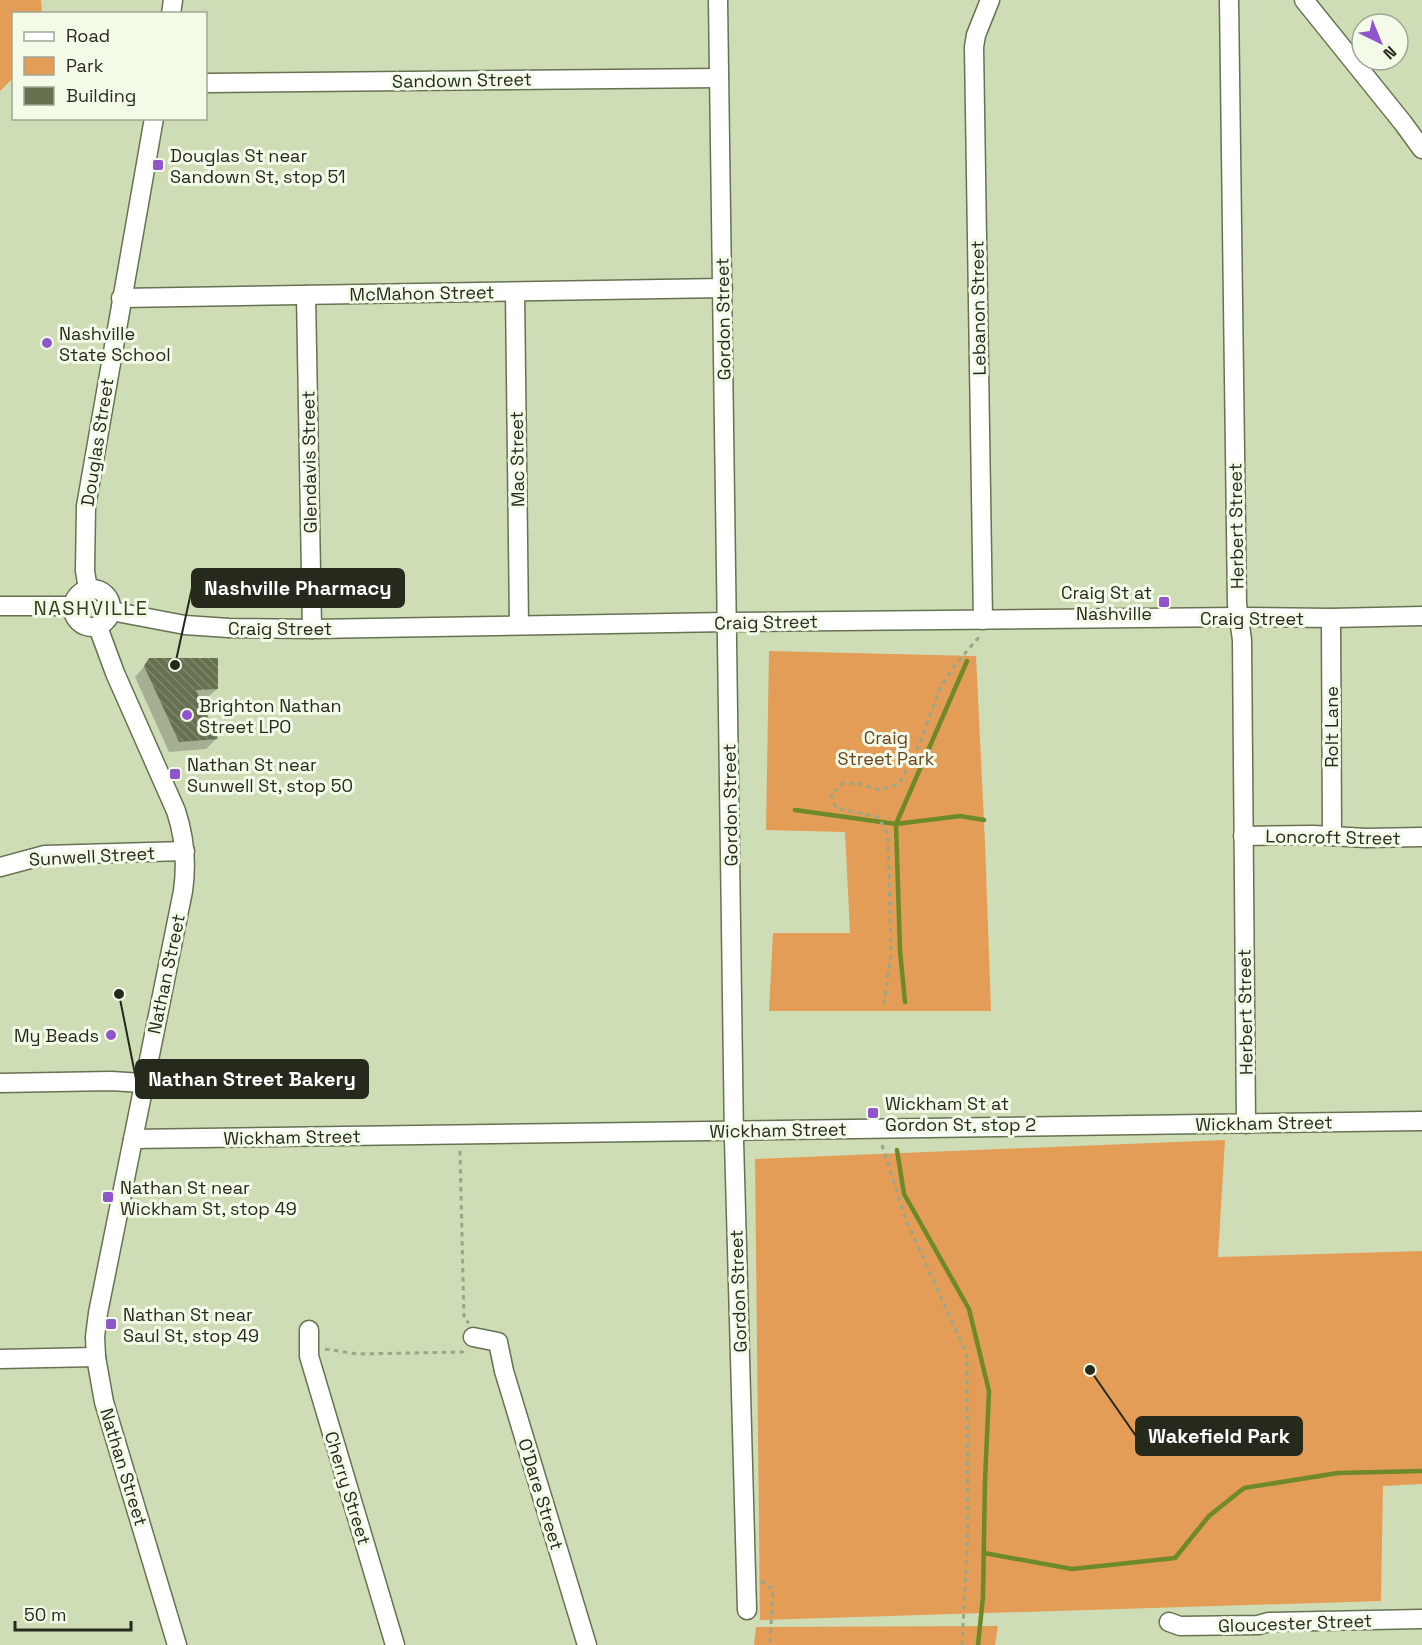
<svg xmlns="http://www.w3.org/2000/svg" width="1422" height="1645" font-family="'Space Grotesk',sans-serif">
<defs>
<pattern id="building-back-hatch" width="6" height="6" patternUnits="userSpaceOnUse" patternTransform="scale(1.5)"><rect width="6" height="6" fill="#64704e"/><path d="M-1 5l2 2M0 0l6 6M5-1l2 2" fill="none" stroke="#7f886f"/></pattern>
</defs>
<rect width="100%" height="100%" fill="#cfddb7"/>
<g fill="#e39d56">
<path d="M0,0H41L42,13L14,14L13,78L0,91Z"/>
<path d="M769,651L976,656L985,842L991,1011H769L773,933H850L845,832L766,830Z"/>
<path d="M1225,1140L1218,1257L1422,1251V1484L1383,1486L1381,1601L760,1620L755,1159Z"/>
<path d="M998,1626L995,1645H754L756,1627Z"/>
</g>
<path fill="#0003" d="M150,660L217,689L206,699L198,700L216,739L206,749L169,752L135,677Z"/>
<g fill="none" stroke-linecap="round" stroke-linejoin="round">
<g stroke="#6d8929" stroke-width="4.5">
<path d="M795,810L896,824L960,816L984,820"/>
<path d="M905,1002L900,951L896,824L967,661"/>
<path d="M897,1150L904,1194L969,1309L989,1391L985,1480L983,1597L978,1645"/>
<path d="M984,1553L1072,1569L1175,1558L1209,1516L1244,1488L1338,1473L1422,1471"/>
</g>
</g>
<path fill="url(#building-back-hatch)" d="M149,658H218V689L196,690L218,739L179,742L144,666Z"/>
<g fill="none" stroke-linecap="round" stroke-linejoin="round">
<g stroke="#667250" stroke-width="21">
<g id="minor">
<path d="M718,0L734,1140L747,1610"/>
<path d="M1229,0L1237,604L1242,640L1246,1124"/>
<path d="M1304,0L1403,123L1422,149"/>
<path d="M171,14L173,0"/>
<path d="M206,83L719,78"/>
<path d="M515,292L519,625"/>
<path d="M306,295L312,629"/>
<path d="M121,298L723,288"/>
<circle cx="92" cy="608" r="19"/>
<path d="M88,589L85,571L86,506L154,118"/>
<path d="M0,606H72"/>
<path d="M111,611L185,625L229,628L312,629L728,622L1239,617L1331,618L1422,616"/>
<path d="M1331,618L1332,836"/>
<path d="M983,620L974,47L976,35L990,0"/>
<path d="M98,627L115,673L176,811C185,838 187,863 183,891L98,1313L95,1337L96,1357L104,1402L177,1645"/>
<path d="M1243,836L1313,835L1366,838L1422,837"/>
<path d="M0,867L45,855L185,851"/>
<path d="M0,1083L111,1081L143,1083"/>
<path d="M133,1139L1422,1121"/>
<path d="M309,1330V1356L395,1645"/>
<path d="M473,1337L498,1342L504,1371L587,1645"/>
<path d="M0,1359L96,1357"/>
<path d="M1169,1622L1180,1626L1258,1625L1269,1622L1422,1619"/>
</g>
</g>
<g stroke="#9ba687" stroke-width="3" stroke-dasharray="4.5 4.5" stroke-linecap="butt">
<path d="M884,1004L891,954L888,834L878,817L836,808L831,795L843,783L860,784L880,790L899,784L919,745L940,688L955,665L979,637"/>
<path d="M882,1145L906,1220L967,1355L968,1531L962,1645"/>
<path d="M460,1151L464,1319L469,1323"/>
<path d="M325,1349L358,1354L463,1352L464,1351"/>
<path d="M761,1581L773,1589L770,1645"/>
</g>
<use href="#minor" stroke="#fff" stroke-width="18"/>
</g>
<g fill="#9055cc" stroke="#f3fbe8" stroke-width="2">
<rect x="152" y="159" width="12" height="12" rx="3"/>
<circle cx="47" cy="343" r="6"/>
<rect x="1158" y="596" width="12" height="12" rx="3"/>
<circle cx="187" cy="715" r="6"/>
<rect x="169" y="768" width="12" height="12" rx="3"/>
<circle cx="111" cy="1035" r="6"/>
<rect x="867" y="1107" width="12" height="12" rx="3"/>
<rect x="102" y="1191" width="12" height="12" rx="3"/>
<rect x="105" y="1318" width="12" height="12" rx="3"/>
</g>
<g text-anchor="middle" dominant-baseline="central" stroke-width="6" stroke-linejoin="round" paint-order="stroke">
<g font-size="18" fill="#252a1c" stroke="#f3fbe8">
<text transform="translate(462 80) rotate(-1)">Sandown Street</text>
<text transform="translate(422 293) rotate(-1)">McMahon Street</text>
<text transform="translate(978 308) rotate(-91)">Lebanon Street</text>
<text transform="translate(723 319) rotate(-91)">Gordon Street</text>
<text transform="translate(97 442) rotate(-81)">Douglas Street</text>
<text transform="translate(517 459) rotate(-91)">Mac Street</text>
<text transform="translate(309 462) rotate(-91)">Glendavis Street</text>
<text transform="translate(1236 526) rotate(-91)">Herbert Street</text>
<text x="1252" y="618">Craig Street</text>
<text transform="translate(766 622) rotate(-1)">Craig Street</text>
<text x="280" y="628">Craig Street</text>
<text transform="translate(1331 727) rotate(-90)">Rolt Lane</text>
<text transform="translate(730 805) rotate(-91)">Gordon Street</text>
<text transform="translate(1333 837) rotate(1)">Loncroft Street</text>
<text transform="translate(92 856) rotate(-3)">Sunwell Street</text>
<text transform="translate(166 974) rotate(-78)">Nathan Street</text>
<text transform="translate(1245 1012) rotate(-91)">Herbert Street</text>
<text transform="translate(1264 1123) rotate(-1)">Wickham Street</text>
<text transform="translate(778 1130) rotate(-1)">Wickham Street</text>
<text transform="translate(292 1137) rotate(-1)">Wickham Street</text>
<text transform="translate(738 1291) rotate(-92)">Gordon Street</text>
<text transform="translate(124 1467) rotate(73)">Nathan Street</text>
<text transform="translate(348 1488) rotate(73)">Cherry Street</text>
<text transform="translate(541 1494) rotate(73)">O'Dare Street</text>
<text transform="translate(1295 1623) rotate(-2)">Gloucester Street</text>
</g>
<g font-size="18" fill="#252a1c" stroke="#f3fbe8" text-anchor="start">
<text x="170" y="155">Douglas St near<tspan x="170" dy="21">Sandown St, stop 51</tspan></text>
<text x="59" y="333">Nashville<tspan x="59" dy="21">State School</tspan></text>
<text x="1152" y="592" text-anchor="end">Craig St at<tspan x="1152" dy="21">Nashville</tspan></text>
<text x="199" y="705">Brighton Nathan<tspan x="199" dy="21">Street LPO</tspan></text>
<text x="187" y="764">Nathan St near<tspan x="187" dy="21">Sunwell St, stop 50</tspan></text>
<text x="99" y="1035" text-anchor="end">My Beads</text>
<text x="885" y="1103">Wickham St at<tspan x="885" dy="21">Gordon St, stop 2</tspan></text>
<text x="120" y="1187">Nathan St near<tspan x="120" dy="21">Wickham St, stop 49</tspan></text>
<text x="123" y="1314">Nathan St near<tspan x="123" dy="21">Saul St, stop 49</tspan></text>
</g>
<g font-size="18" fill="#68421a" stroke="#f3fbe8">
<text x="886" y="737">Craig<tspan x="886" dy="21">Street Park</tspan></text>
</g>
<g font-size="20" letter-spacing="1.5" fill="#333e1d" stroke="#f3fbe8">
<text x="91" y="608">NASHVILLE</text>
</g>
</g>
<path fill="none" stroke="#252a1c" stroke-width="2" d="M175 665L192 588M119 994L136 1079M1090 1370L1136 1436"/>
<g fill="#252a1c" stroke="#f3fbe8" stroke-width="2">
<circle cx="175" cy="665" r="6"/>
<circle cx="119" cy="994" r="6"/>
<circle cx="1090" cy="1370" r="6"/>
</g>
<g fill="#252a1c" stroke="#252a1c" stroke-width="2">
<rect x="192" y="569" width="212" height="38" rx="6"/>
<rect x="136" y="1060" width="232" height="38" rx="6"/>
<rect x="1136" y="1417" width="166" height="38" rx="6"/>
</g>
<g font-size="20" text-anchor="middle" font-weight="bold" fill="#fff">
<text x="298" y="595">Nashville Pharmacy</text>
<text x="252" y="1086">Nathan Street Bakery</text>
<text x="1219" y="1443">Wakefield Park</text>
</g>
<rect x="12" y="12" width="195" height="108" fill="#f3fbe8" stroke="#a1a796" stroke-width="1.5"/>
<rect x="24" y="32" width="30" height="9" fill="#ffffff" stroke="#a1a796" stroke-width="1.5"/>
<text x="66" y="42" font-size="18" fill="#252a1c">Road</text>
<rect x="24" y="57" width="30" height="18" fill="#e39d56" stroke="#a1a796" stroke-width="1.5"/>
<text x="66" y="72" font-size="18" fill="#252a1c">Park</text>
<rect x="24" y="87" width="30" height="18" fill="#64704e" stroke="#a1a796" stroke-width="1.5"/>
<text x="66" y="102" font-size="18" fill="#252a1c">Building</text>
<g transform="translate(1380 42) rotate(137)"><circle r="28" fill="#f3fbe8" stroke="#a1a796" stroke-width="1.5"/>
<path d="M0-4.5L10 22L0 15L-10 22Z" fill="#9055cc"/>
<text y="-9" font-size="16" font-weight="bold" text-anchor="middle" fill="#252a1c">N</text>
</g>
<path d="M15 1621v9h116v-9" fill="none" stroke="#252a1c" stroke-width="3"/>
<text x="24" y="1621" font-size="18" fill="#252a1c" stroke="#f3fbe8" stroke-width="4.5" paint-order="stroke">50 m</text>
</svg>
